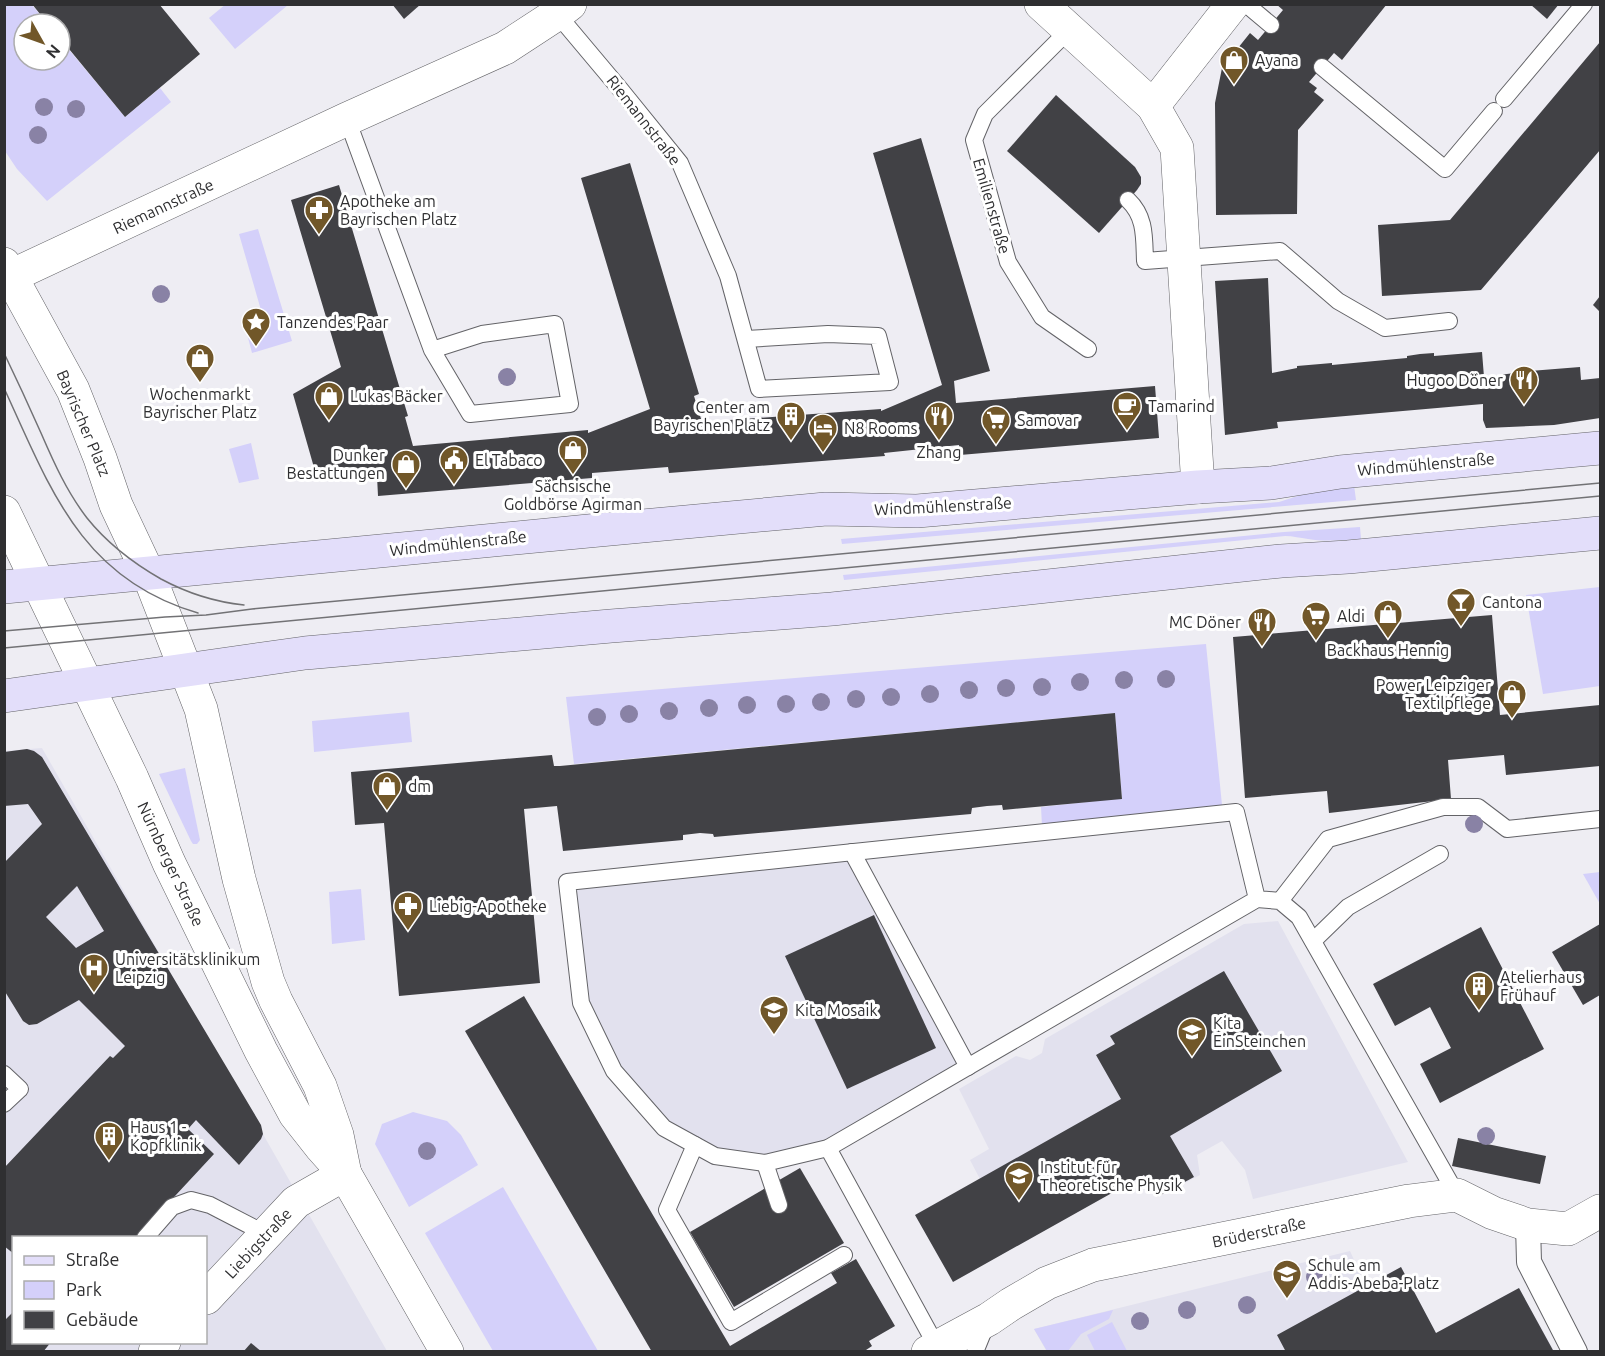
<svg xmlns="http://www.w3.org/2000/svg" width="1605" height="1356" font-family="Ubuntu,sans-serif">
<rect width="100%" height="100%" fill="#eeedf3"/>
<g fill="#e2e1ee" fill-rule="evenodd">
<path d="M42,748L387,1351L5,1352V751ZM14,1238H206V1342H14Z"/>
<path d="M852,852L968,1067L795,1156H715L664,1128L614,1071L581,1003L567,882Z"/>
<path d="M1278,921L1408,1162L1253,1199L1245,1170L1222,1141L1197,1155L1200,1175L1157,1197L1107,1108L980,1179L970,1160L989,1149L959,1089L1016,1056L1030,1060L1042,1053L1045,1039L1244,924Z"/>
<path d="M1350,1251L1366,1286L1401,1267L1436,1333L1519,1288L1554,1351L1047,1352L1034,1329Z"/>
</g>
<g fill="#d4d0fa">
<path d="M226,4H288V5L235,49L209,18Z"/>
<path d="M4,5H32L48,24H24V60H60V39L125,117L160,88L171,102L47,201L17,169L5,151Z"/>
<path d="M258,229L292,341L252,353L246,330L265,324L239,234Z"/>
<path d="M251,443L259,479L239,483L229,449Z"/>
<path d="M1354,485L1356,500L842,544L841,539L1279,502L1310,492Z"/>
<path d="M1360,527L1361,539C1344,540 1325,542 1308,539C1300,538 1293,536 1285,536L844,580L843,575L1284,532Z"/>
<path d="M1600,587V686L1543,694L1526,595Z"/>
<path d="M1206,644L1222,805L1042,826L1041,807L1122,798L1115,713L574,764L566,697Z"/>
<path d="M409,712L412,742L314,752L312,721Z"/>
<path d="M185,768L200,840L197,844H193L191,841L159,774Z"/>
<path d="M1600,872V904L1583,874Z"/>
<path d="M361,889L365,940L332,944L329,892Z"/>
<path d="M413,1112L447,1121L461,1135L478,1165L409,1207L375,1144L382,1124Z"/>
<path d="M503,1187L598,1351H493L425,1233Z"/>
<path d="M1113,1310L1109,1319L1081,1334L1068,1351H1047L1034,1329Z"/>
<path d="M1112,1322L1127,1351H1095L1087,1335Z"/>
</g>
<g fill="#414145" fill-rule="evenodd">
<path d="M32,4H159L200,54L125,117L60,38V24H48Z"/>
<path d="M392,4H421L404,19Z"/>
<path d="M1276,4H1387L1342,60L1334,53L1309,82L1317,88L1314,92L1324,100L1298,130L1297,214L1216,215L1215,103L1222,68L1250,33L1258,40L1283,10Z"/>
<path d="M1530,4H1559L1547,19Z"/>
<path d="M1600,42V150L1481,290L1382,296L1378,225L1450,220Z"/>
<path d="M1056,95L1135,167L1141,177V184L1137,190L1099,233L1007,151Z"/>
<path d="M921,138L990,371L954,381L956,403L1155,386L1159,438L960,455L959,445L884,453L885,456L669,473L668,467L592,473V478L378,496L377,476L317,478L293,394L341,367L291,200L339,185L408,416L405,417L413,446L588,430V433L650,409L581,178L630,163L699,394L694,396L702,422L881,409V411L942,385L873,153Z"/>
<path d="M1268,278L1272,373L1297,368V366L1332,363V365L1407,358V356L1420,354L1434,353V356L1482,352L1484,377L1530,371L1580,367L1581,380L1600,378V418L1554,425L1486,428L1483,420V404L1277,422L1278,428L1225,435L1215,281Z"/>
<path d="M1600,296V312L1593,305Z"/>
<path d="M1492,615L1500,715L1600,705V766L1506,775L1504,755L1448,760L1451,799L1329,813L1327,791L1245,798L1233,637Z"/>
<path d="M1115,713L1122,799L1003,810L1002,805L987,806L972,808L971,814L714,837L713,834L700,833L683,835V840L563,851L557,806L524,809L540,983L399,996L384,823L355,825L351,772L552,755L554,766H560Z"/>
<path d="M27,749L34,751L42,757L261,1125L263,1134L261,1139L239,1165L196,1120L188,1129L214,1154L136,1238H14V1254L4,1246V1168L110,1056L113,1058L125,1046L79,1000L37,1024L29,1025L23,1021L4,990V863L42,824L28,804L4,806V752ZM77,886L104,931L76,948L46,917Z"/>
<path d="M874,915L936,1048L847,1089L785,956Z"/>
<path d="M1600,924V995L1583,1005L1552,952Z"/>
<path d="M1481,927L1544,1049L1440,1103L1420,1064L1451,1048L1430,1007L1395,1026L1373,984Z"/>
<path d="M1224,971L1282,1071L1170,1136L1194,1177L1157,1197L1144,1175L953,1282L915,1215L1121,1099L1096,1055L1115,1044L1110,1036Z"/>
<path d="M524,996L730,1346L837,1283L831,1273L856,1259L895,1326L869,1341L872,1346L863,1352H652L465,1031Z"/>
<path d="M1458,1138L1546,1156L1540,1184L1452,1166Z"/>
<path d="M800,1168L844,1243L734,1307L690,1232Z"/>
<path d="M1401,1267L1436,1333L1519,1288L1554,1352H1286L1277,1335Z"/>
<path d="M14,1311V1342H51L43,1352H4V1321Z"/>
<path d="M251,1343L262,1352H243Z"/>
</g>
<g fill="none" stroke-linecap="round" stroke-linejoin="round">
<g stroke="#636367" stroke-width="18">
<g id="service">
<path d="M1246,4L1271,25"/>
<path d="M557,14L620,89L680,163L728,276L759,389L890,382L878,336L828,334L746,339"/>
<path d="M1068,31L985,114L974,140L1008,262L1042,317L1088,349"/>
<path d="M1322,67L1445,169L1494,111"/>
<path d="M1504,99L1584,4"/>
<path d="M347,119L432,350L470,414L570,404L555,324L482,334L432,350"/>
<path d="M1128,200C1146,217 1144,238 1145,261L1280,251L1338,301L1385,328L1449,321"/>
<path d="M852,852L968,1067"/>
<path d="M1257,899L1236,812L567,882L581,1003L614,1071L664,1128L715,1156L765,1163L828,1148L1257,899L1280,901L1299,917L1457,1195"/>
<path d="M1280,901L1328,839L1443,807H1478L1507,829L1600,819"/>
<path d="M1313,941L1348,907L1440,854"/>
<path d="M4,1074L20,1089L4,1104"/>
<path d="M695,1145L667,1210L731,1322L844,1255"/>
<path d="M828,1148L937,1347"/>
<path d="M765,1163L779,1205"/>
<path d="M145,1238L172,1207L191,1200L210,1205L266,1234"/>
<path d="M975,1352L986,1325"/>
</g>
</g>
<g stroke="#636367" stroke-width="26">
<path id="pedestrian" d="M1528,1225L1529,1262L1575,1352"/>
</g>
<g stroke="#636367" stroke-width="34">
<g id="minor">
<path d="M1041,4L1153,106L1177,148L1198,487"/>
<path d="M1153,106L1233,4"/>
<path d="M11,276L347,119L505,48L557,14L570,4"/>
<path d="M206,1298L296,1202L345,1174"/>
<path d="M155,1352L164,1342"/>
<path d="M928,1352L989,1319L1011,1304L1047,1283L1093,1265L1409,1201L1457,1195L1493,1213L1528,1225L1568,1229L1600,1211"/>
</g>
</g>
<g stroke="#636367" stroke-width="34">
<g id="tertiary">
<path d="M4,264L73,390L100,458L116,505L148,573L201,709L239,879L268,982L276,1001L320,1086L337,1135L345,1174"/>
<path d="M4,512L132,778L169,863L261,1051L295,1114L321,1147L345,1174L447,1352"/>
</g>
</g>
<g stroke="#636367" stroke-width="34">
<g id="secondary">
<path d="M4,587L599,530L826,509L917,511L1198,487L1271,483L1340,472L1600,448"/>
<path d="M4,696L305,653L611,626L832,609L1281,561L1348,557L1600,533"/>
</g>
</g>
<use href="#service" stroke="#fff" stroke-width="16"/>
<use href="#pedestrian" stroke="#fff" stroke-width="24"/>
<use href="#minor" stroke="#fff" stroke-width="33"/>
<use href="#tertiary" stroke="#fff" stroke-width="33"/>
<use href="#secondary" stroke="#e3defa" stroke-width="33"/>
<g stroke="#727275" stroke-width="1.5">
<path d="M4,353C17,380 29,406 41,433C54,463 67,492 87,518C107,543 133,563 161,579C187,593 215,602 244,605"/>
<path d="M4,388C50,488 81,579 198,613"/>
<path d="M4,631L165,617L206,615L252,609L1600,483"/>
<path d="M4,648L1600,496"/>
</g>
</g>
<g fill="#8982a5">
<circle cx="44" cy="107" r="9"/>
<circle cx="76" cy="109" r="9"/>
<circle cx="38" cy="135" r="9"/>
<circle cx="161" cy="294" r="9"/>
<circle cx="507" cy="377" r="9"/>
<circle cx="1166" cy="679" r="9"/>
<circle cx="1124" cy="680" r="9"/>
<circle cx="1080" cy="682" r="9"/>
<circle cx="1042" cy="687" r="9"/>
<circle cx="1006" cy="688" r="9"/>
<circle cx="969" cy="690" r="9"/>
<circle cx="930" cy="694" r="9"/>
<circle cx="891" cy="697" r="9"/>
<circle cx="856" cy="699" r="9"/>
<circle cx="821" cy="702" r="9"/>
<circle cx="786" cy="704" r="9"/>
<circle cx="747" cy="705" r="9"/>
<circle cx="709" cy="708" r="9"/>
<circle cx="669" cy="711" r="9"/>
<circle cx="629" cy="714" r="9"/>
<circle cx="597" cy="717" r="9"/>
<circle cx="1474" cy="824" r="9"/>
<circle cx="1486" cy="1136" r="9"/>
<circle cx="427" cy="1151" r="9"/>
<circle cx="1315" cy="1277" r="9"/>
<circle cx="1247" cy="1305" r="9"/>
<circle cx="1187" cy="1310" r="9"/>
<circle cx="1140" cy="1321" r="9"/>
</g>
<defs>
<g id="shop-pin" transform="scale(1.5)"><path d="M0 17L-7.5 6A9.5 9.5 0 1 1 7.5 6Z" fill="#715729" stroke="#fff"/><path d="M-5-2.5h2.3a2.7 3.5 0 0 1 5.4 0H5L5.5 6h-11ZM-1.5-2.5h3a1.5 2.3 0 0 0-3 0Z" fill="#fff"/></g>
<g id="pharmacy-pin" transform="scale(1.5)"><path d="M0 17L-7.5 6A9.5 9.5 0 1 1 7.5 6Z" fill="#715729" stroke="#fff"/><path d="M-2-6h4v4h4v4h-4v4h-4v-4h-4v-4h4Z" fill="#fff"/></g>
<g id="sight-pin" transform="scale(1.5)"><path d="M0 17L-7.5 6A9.5 9.5 0 1 1 7.5 6Z" fill="#715729" stroke="#fff"/><path d="M0-6L1.8-2.2L6-1.7L2.9 1.2L3.7 5.4L0 3.3L-3.7 5.4L-2.9 1.2L-6-1.7L-1.8-2.2Z" fill="#fff"/></g>
<g id="restaurant-pin" transform="scale(1.5)"><path d="M0 17L-7.5 6A9.5 9.5 0 1 1 7.5 6Z" fill="#715729" stroke="#fff"/><path d="M-5-6h1v4h1v-4h1v4h1v-4h1v5L-1.5 .5V6h-2V.5L-5-1ZM5-6V6H3V1.5H1.5Q1.5-4 5-6Z" fill="#fff"/></g>
<g id="cafe-pin" transform="scale(1.5)"><path d="M0 17L-7.5 6A9.5 9.5 0 1 1 7.5 6Z" fill="#715729" stroke="#fff"/><path d="M-5.5-4.5H6V0H3Q3 3.5 0 3.5H-2.5Q-5.5 3.5-5.5 0ZM3-3.2v2h1.7v-2ZM-6 4.5H4V6H-6Z" fill="#fff"/></g>
<g id="building-pin" transform="scale(1.5)"><path d="M0 17L-7.5 6A9.5 9.5 0 1 1 7.5 6Z" fill="#715729" stroke="#fff"/><path d="M-4-6H4V6H1V3H-1V6H-4ZM-2.5-4.3h1.7v1.8h-1.7ZM.8-4.3h1.7v1.8H.8ZM-2.5-1h1.7V.8h-1.7ZM.8-1h1.7V.8H.8Z" fill="#fff"/></g>
<g id="supermarket-pin" transform="scale(1.5)"><path d="M0 17L-7.5 6A9.5 9.5 0 1 1 7.5 6Z" fill="#715729" stroke="#fff"/><path d="M-6-5.5h2.5l.6 2H6L4.5 2H-2.5L-4.4-4H-6ZM-1.5 3.2a1.3 1.3 0 1 0 .1 0ZM3 3.2a1.3 1.3 0 1 0 .1 0Z" fill="#fff"/></g>
<g id="hotel-pin" transform="scale(1.5)"><path d="M0 17L-7.5 6A9.5 9.5 0 1 1 7.5 6Z" fill="#715729" stroke="#fff"/><path d="M-6-4.5h1.5V1H6V5H4.5V3h-9V5H-6ZM-4 0a1.8 1.8 0 1 1 3.6 0ZM.5 0V-2.5h3Q6-2.5 6 0Z" fill="#fff"/></g>
<g id="civic-pin" transform="scale(1.5)"><path d="M0 17L-7.5 6A9.5 9.5 0 1 1 7.5 6Z" fill="#715729" stroke="#fff"/><path d="M-.6-6.5H3V-4.5H.6V-3L4-1V1h2V6H-6V1h2V-1L-.6-3ZM-1.2 2.5V6h2.4V2.5Z" fill="#fff"/></g>
<g id="bar-pin" transform="scale(1.5)"><path d="M0 17L-7.5 6A9.5 9.5 0 1 1 7.5 6Z" fill="#715729" stroke="#fff"/><path d="M-6-5H6L.8 .8V4.5H3.5V6h-7V4.5H-.8V.8Z" fill="#fff"/></g>
<g id="hospital-pin" transform="scale(1.5)"><path d="M0 17L-7.5 6A9.5 9.5 0 1 1 7.5 6Z" fill="#715729" stroke="#fff"/><path d="M-5-5h3v3.5h4V-5h3V5h-3V1.5h-4V5h-3Z" fill="#fff"/></g>
<g id="school-pin" transform="scale(1.5)"><path d="M0 17L-7.5 6A9.5 9.5 0 1 1 7.5 6Z" fill="#715729" stroke="#fff"/><path d="M0-5L7-2L0 1L-7-2ZM-4 1L0 2.5L4 1V4Q0 6-4 4Z" fill="#fff"/></g>
<g id="university-pin" transform="scale(1.5)"><path d="M0 17L-7.5 6A9.5 9.5 0 1 1 7.5 6Z" fill="#715729" stroke="#fff"/><path d="M0-5L7-2L0 1L-7-2ZM-4 1L0 2.5L4 1V4Q0 6-4 4Z" fill="#fff"/></g>
</defs>
<g fill-rule="evenodd">
<use href="#shop-pin" x="1234" y="60"/>
<use href="#pharmacy-pin" x="319" y="210"/>
<use href="#sight-pin" x="256" y="322"/>
<use href="#shop-pin" x="200" y="358"/>
<use href="#restaurant-pin" x="1524" y="380"/>
<use href="#shop-pin" x="329" y="396"/>
<use href="#cafe-pin" x="1127" y="406"/>
<use href="#building-pin" x="791" y="416"/>
<use href="#restaurant-pin" x="939" y="416"/>
<use href="#supermarket-pin" x="996" y="420"/>
<use href="#hotel-pin" x="823" y="428"/>
<use href="#shop-pin" x="573" y="450"/>
<use href="#civic-pin" x="454" y="460"/>
<use href="#shop-pin" x="406" y="464"/>
<use href="#bar-pin" x="1461" y="602"/>
<use href="#shop-pin" x="1388" y="614"/>
<use href="#supermarket-pin" x="1316" y="616"/>
<use href="#restaurant-pin" x="1262" y="622"/>
<use href="#shop-pin" x="1512" y="694"/>
<use href="#shop-pin" x="387" y="786"/>
<use href="#pharmacy-pin" x="408" y="906"/>
<use href="#hospital-pin" x="94" y="968"/>
<use href="#building-pin" x="1479" y="986"/>
<use href="#school-pin" x="774" y="1010"/>
<use href="#school-pin" x="1192" y="1032"/>
<use href="#building-pin" x="109" y="1136"/>
<use href="#university-pin" x="1019" y="1176"/>
<use href="#school-pin" x="1287" y="1274"/>
</g>
<g text-anchor="middle" dominant-baseline="central" stroke-width="6" stroke-linejoin="round" paint-order="stroke">
<g font-size="16" fill="#2f2f31" stroke="#fff" text-anchor="start">
<text x="1255" y="60">Ayana</text>
<text x="340" y="201">Apotheke am<tspan x="340" dy="18">Bayrischen Platz</tspan></text>
<text x="277" y="322">Tanzendes Paar</text>
<text x="1503" y="380" text-anchor="end">Hugoo Döner</text>
<text x="200" y="394" text-anchor="middle">Wochenmarkt<tspan x="200" dy="18">Bayrischer Platz</tspan></text>
<text x="350" y="396">Lukas Bäcker</text>
<text x="1148" y="406">Tamarind</text>
<text x="770" y="407" text-anchor="end">Center am<tspan x="770" dy="18">Bayrischen Platz</tspan></text>
<text x="1017" y="420">Samovar</text>
<text x="844" y="428">N8 Rooms</text>
<text x="939" y="452" text-anchor="middle">Zhang</text>
<text x="385" y="455" text-anchor="end">Dunker<tspan x="385" dy="18">Bestattungen</tspan></text>
<text x="475" y="460">El Tabaco</text>
<text x="573" y="486" text-anchor="middle">Sächsische<tspan x="573" dy="18">Goldbörse Agirman</tspan></text>
<text x="1482" y="602">Cantona</text>
<text x="1337" y="616">Aldi</text>
<text x="1241" y="622" text-anchor="end">MC Döner</text>
<text x="1388" y="650" text-anchor="middle">Backhaus Hennig</text>
<text x="1491" y="685" text-anchor="end">Power Leipziger<tspan x="1491" dy="18">Textilpflege</tspan></text>
<text x="408" y="786">dm</text>
<text x="429" y="906">Liebig-Apotheke</text>
<text x="115" y="959">Universitätsklinikum<tspan x="115" dy="18">Leipzig</tspan></text>
<text x="1500" y="977">Atelierhaus<tspan x="1500" dy="18">Frühauf</tspan></text>
<text x="795" y="1010">Kita Mosaik</text>
<text x="1213" y="1023">Kita<tspan x="1213" dy="18">EinSteinchen</tspan></text>
<text x="130" y="1127">Haus 1 -<tspan x="130" dy="18">Kopfklinik</tspan></text>
<text x="1040" y="1167">Institut für<tspan x="1040" dy="18">Theoretische Physik</tspan></text>
<text x="1308" y="1265">Schule am<tspan x="1308" dy="18">Addis-Abeba-Platz</tspan></text>
</g>
<g font-size="16" fill="#2f2f31" stroke="#fff">
<text transform="translate(644 120) rotate(52)">Riemannstraße</text>
<text transform="translate(163 206) rotate(-25)">Riemannstraße</text>
<text transform="translate(992 206) rotate(74)">Emilienstraße</text>
<text transform="translate(84 423) rotate(67)">Bayrischer Platz</text>
<text transform="translate(1426 464) rotate(-5)">Windmühlenstraße</text>
<text transform="translate(943 506) rotate(-3)">Windmühlenstraße</text>
<text transform="translate(458 543) rotate(-6)">Windmühlenstraße</text>
<text transform="translate(171 864) rotate(65)">Nürnberger Straße</text>
<text transform="translate(1259 1232) rotate(-12)">Brüderstraße</text>
<text transform="translate(258 1243) rotate(-47)">Liebigstraße</text>
</g>
</g>
<rect width="1605" height="1356" fill="none" stroke="#2f2f31" stroke-width="12"/>
<rect x="12" y="1236" width="195" height="108" fill="#ffffff" stroke="#acacad" stroke-width="1.5"/>
<rect x="24" y="1256" width="30" height="9" fill="#e3defa" stroke="#acacad" stroke-width="1.5"/>
<text x="66" y="1266" font-size="18" fill="#2f2f31">Straße</text>
<rect x="24" y="1281" width="30" height="18" fill="#d4d0fa" stroke="#acacad" stroke-width="1.5"/>
<text x="66" y="1296" font-size="18" fill="#2f2f31">Park</text>
<rect x="24" y="1311" width="30" height="18" fill="#414145" stroke="#acacad" stroke-width="1.5"/>
<text x="66" y="1326" font-size="18" fill="#2f2f31">Gebäude</text>
<g transform="translate(42 42) rotate(130)"><circle r="28" fill="#ffffff" stroke="#acacad" stroke-width="1.5"/>
<path d="M0-4.5L10 22L0 15L-10 22Z" fill="#715729"/>
<text y="-9" font-size="16" font-weight="bold" text-anchor="middle" fill="#2f2f31">N</text>
</g>
</svg>
